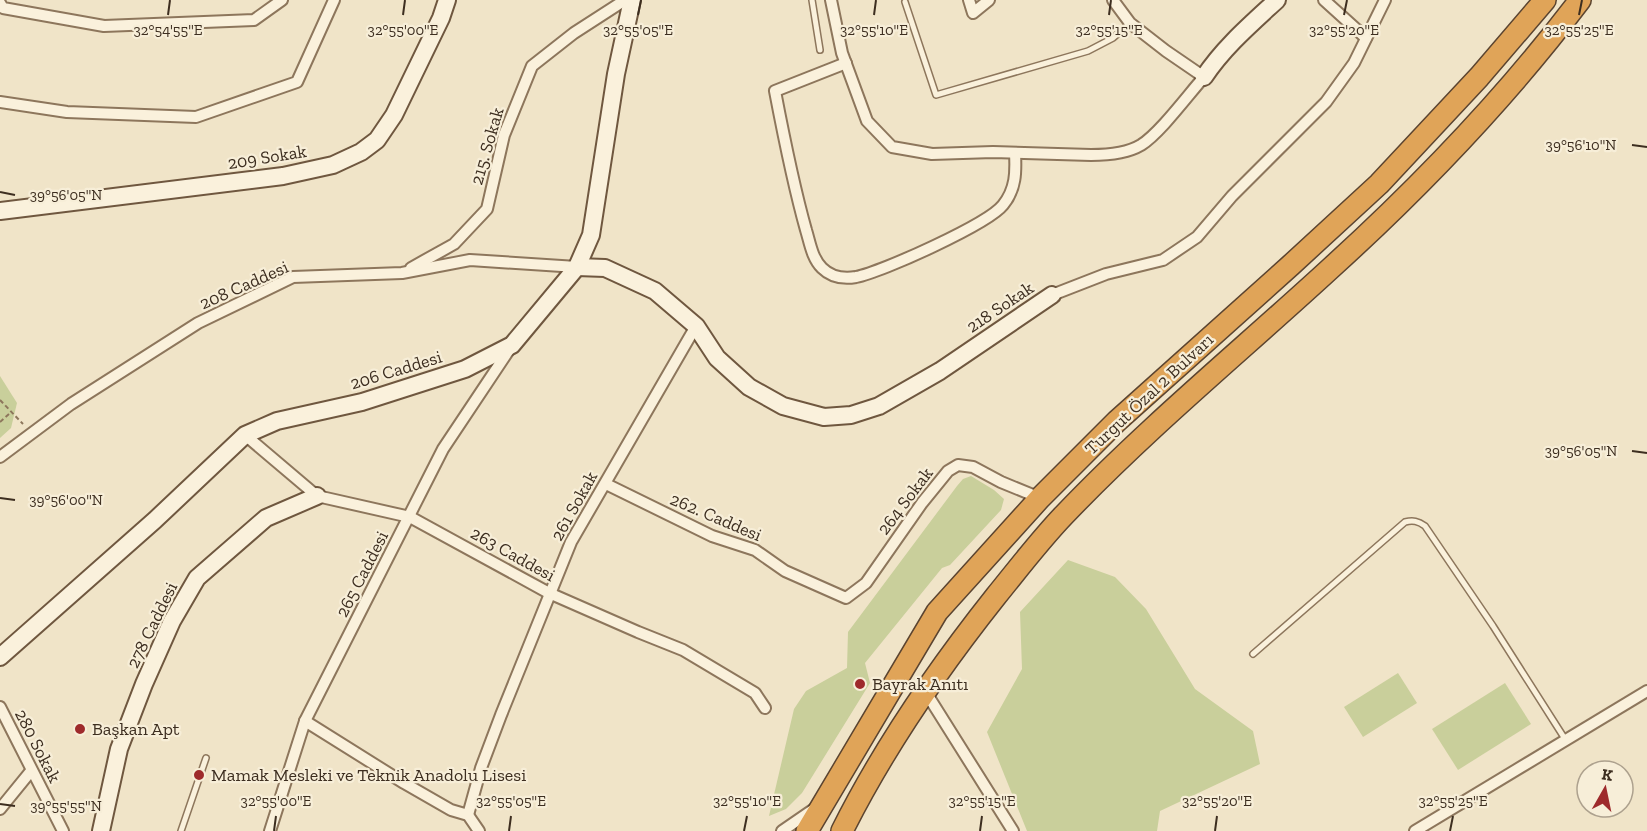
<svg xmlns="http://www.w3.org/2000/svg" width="1647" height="831" font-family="'Zilla Slab',serif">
<rect width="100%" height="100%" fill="#f0e4c8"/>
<g fill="#c9cf9b">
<path d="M0,376L17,403L11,428L0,438Z"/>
<path d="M971,476L994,490L1004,499L1001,510L950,565L942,568L865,663L870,683L802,793L786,809L769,816L794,709L806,691L847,668L848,632L957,486L963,479Z"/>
<path d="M1068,560L1115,577L1146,609L1195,689L1253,731L1260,764L1160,811L1157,831H1027L987,732L1022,669L1020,612Z"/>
<path d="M1398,673L1417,703L1363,737L1344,707Z"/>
<path d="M1505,683L1531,724L1458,770L1432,729Z"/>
</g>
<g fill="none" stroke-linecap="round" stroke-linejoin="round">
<g stroke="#8d765c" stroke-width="8">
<g id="lane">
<path d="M812,0L820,50"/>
<path d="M905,2L936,95L1088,51L1113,38L1130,23"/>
<path d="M1253,654L1405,522C1413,520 1418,521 1425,526L1493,626L1565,739"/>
<path d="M181,831L206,758"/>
</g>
</g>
<g stroke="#8d765c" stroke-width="14">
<g id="street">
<path d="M831,0L842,53L867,121L892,147L932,154L993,152L1091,155C1107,155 1126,154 1141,145C1160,133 1188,95 1204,77L1166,51L1130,23L1113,0"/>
<path d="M969,0L973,13L989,0"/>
<path d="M1324,0L1366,38"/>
<path d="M0,3L3,8L104,26L254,20L282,0"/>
<path d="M846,63L775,91C784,138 793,184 806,230C810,243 812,258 822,268C831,277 844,279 856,277C882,272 988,224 1003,205C1016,189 1016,172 1015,153"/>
<path d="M0,102L67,112L196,117L297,82L334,0"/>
<path d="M411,268L454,244L487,209L504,135L532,66L574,33L625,0"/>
<path d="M1052,295L1106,274L1163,260L1197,237L1232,196L1326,102L1354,63L1385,0"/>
<path d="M245,435L317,496L410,517L549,593L638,632L683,650L755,693L765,708"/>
<path d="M0,457L71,404L198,323L293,277L402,273L470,260L577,267"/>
<path d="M606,484L712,536L755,550L785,571L846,598L866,583L922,503L948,471L958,465L973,467L1001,482L1040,498"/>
<path d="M925,691L1013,831"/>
<path d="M0,707L63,831"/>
<path d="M305,721L404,783L451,810L468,815L479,831"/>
<path d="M0,809L31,771"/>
<path d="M468,815L481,768L501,715L571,542L696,326"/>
<path d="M270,831L305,721L443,449L511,347"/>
<path d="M782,831L814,809"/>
<path d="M1415,831L1647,691"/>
</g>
</g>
<g stroke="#6f573f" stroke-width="20">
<g id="secondary">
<path d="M1204,77C1224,47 1251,24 1277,0"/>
<path d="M0,211L283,176L333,165L361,152L377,140L394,115L441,18L447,0"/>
<path d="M577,267L605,268L655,291L696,326L717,358L749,387L783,406L824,417L851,415L879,406L940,371L1052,295"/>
<path d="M0,657L155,520L245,435L277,421L362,402L465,369L512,345L577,267L591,235L616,74L632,0"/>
<path d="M101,831L119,749L144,684L172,621L197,578L266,518L317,496"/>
</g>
</g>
<g stroke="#5b4430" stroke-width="24">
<g id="highway">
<path d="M807,831L937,612L1040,498L1117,421L1291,265L1379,184L1479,77L1545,0"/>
<path d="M842,831C884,747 938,669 996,596C1018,569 1040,540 1064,515C1148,427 1243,349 1332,267C1420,187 1508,95 1580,0"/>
</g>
</g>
<g stroke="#8d765c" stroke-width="2" stroke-dasharray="4.5 3" stroke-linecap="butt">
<path d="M0,400L23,424"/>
<path d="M0,422L9,414"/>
</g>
<use href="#lane" stroke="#faf1dc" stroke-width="5"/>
<use href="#street" stroke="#faf1dc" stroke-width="10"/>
<use href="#secondary" stroke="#faf1dc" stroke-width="16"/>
<use href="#highway" stroke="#e0a458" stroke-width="21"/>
</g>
<path fill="none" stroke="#3d2e20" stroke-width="2" d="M168,15L170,0M403,15L405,0M638,15L641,0M874,15L876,0M1109,15L1111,0M1344,15L1347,0M1579,15L1582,0M1632,145L1647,147M0,192L15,195M1632,451L1647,453M0,498L15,500M0,804L15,806M274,831L276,816M509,831L511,816M744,831L747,816M980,831L982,816M1215,831L1217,816M1450,831L1453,816"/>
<g fill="#9e2a2b" stroke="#f7eed8" stroke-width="2">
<circle cx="860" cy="684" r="6"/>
<circle cx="80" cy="729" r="6"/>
<circle cx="199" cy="775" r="6"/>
</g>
<g text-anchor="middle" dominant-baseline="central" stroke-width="4.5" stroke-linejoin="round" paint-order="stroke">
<g font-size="18" fill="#3d2e20" stroke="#f7eed8">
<text transform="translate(487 146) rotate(-74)">215. Sokak</text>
<text transform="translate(267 157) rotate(-9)">209 Sokak</text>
<text transform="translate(244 285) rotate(-24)">208 Caddesi</text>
<text transform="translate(1000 307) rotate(-34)">218 Sokak</text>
<text transform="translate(396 370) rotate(-17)">206 Caddesi</text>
<text transform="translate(1149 394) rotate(-43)">Turgut Özal 2 Bulvarı</text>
<text transform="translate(905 501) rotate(-53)">264 Sokak</text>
<text transform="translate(574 506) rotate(-61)">261 Sokak</text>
<text transform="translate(716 517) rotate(23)">262. Caddesi</text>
<text transform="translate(513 554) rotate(29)">263 Caddesi</text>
<text transform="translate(362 574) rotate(-63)">265 Caddesi</text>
<text transform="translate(152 625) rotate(-64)">278 Caddesi</text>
<text transform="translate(38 746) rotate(63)">280 Sokak</text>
</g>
<g font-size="18" fill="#3d2e20" stroke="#f7eed8" text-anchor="start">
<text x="872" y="684">Bayrak Anıtı</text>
<text x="92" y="729">Başkan Apt</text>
<text x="211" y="775">Mamak Mesleki ve Teknik Anadolu Lisesi</text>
</g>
</g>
<g font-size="15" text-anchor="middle" fill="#3d2e20" stroke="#f7eed8" stroke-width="4.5" stroke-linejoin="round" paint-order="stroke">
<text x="168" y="35">32°54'55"E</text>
<text x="403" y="35">32°55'00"E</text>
<text x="638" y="35">32°55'05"E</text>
<text x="874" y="35">32°55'10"E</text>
<text x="1109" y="35">32°55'15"E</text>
<text x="1344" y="35">32°55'20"E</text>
<text x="1579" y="35">32°55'25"E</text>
<text x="1581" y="150">39°56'10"N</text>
<text x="66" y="200">39°56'05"N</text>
<text x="1581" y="456">39°56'05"N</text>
<text x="66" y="505">39°56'00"N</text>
<text x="276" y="806">32°55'00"E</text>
<text x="511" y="806">32°55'05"E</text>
<text x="747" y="806">32°55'10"E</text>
<text x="982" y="806">32°55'15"E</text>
<text x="1217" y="806">32°55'20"E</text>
<text x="1453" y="806">32°55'25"E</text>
<text x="66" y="811">39°55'55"N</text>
</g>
<g transform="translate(1605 789) rotate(9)"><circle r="28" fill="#f7eed8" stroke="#ada18e" stroke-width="1.5"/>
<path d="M0-4.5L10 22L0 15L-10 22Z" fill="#9e2a2b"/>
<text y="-9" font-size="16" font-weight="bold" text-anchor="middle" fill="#3d2e20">K</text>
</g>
</svg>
